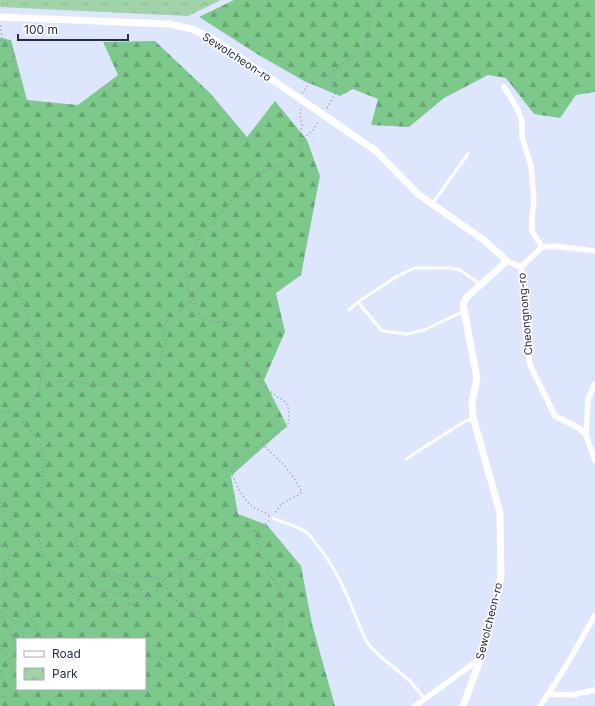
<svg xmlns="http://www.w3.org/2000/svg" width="595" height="706" font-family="Inter,sans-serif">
<defs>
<pattern id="forest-firs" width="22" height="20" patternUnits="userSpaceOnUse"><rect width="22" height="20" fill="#7cc98b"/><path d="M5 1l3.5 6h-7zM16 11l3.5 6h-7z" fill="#66a473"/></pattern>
<pattern id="park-crowns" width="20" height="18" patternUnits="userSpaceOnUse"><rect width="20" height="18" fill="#a1d3a9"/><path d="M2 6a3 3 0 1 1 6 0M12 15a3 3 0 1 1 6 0" fill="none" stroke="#8bb593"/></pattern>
</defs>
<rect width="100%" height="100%" fill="#dee6fd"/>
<g fill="url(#forest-firs)" fill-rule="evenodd">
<path d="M234,0H595V92L576,95L560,118L534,114L506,78L488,75L444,98L409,127L371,125L378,99L353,89L340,96L304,81L257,54L199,17Z"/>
<path d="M0,38L11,40L27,100L78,105L118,75L103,42L155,41L210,93L247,137L275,101L307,140L320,176L301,275L276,293L285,332L264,380L287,426L231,476L238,514L267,525L301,566L312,624L335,706H0ZM17,639H145V689H17Z"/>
</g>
<path fill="url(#park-crowns)" d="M0,0H221L188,16L0,7Z"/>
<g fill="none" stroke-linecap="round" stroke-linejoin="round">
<g stroke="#8b93a9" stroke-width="1.5" stroke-dasharray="1 3" stroke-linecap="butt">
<path d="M0,85L13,78L16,73L12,58V47C1,41 1,36 1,25"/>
<path d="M302,93L312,80L317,77C328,78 338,65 348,60C354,57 360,55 366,53C367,34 368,15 381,0"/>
<path d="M327,108L336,92L332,83L335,70"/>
<path d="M301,141L314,129L319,120"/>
<path d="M0,258L6,264L20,286L19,290L21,294V301L27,315L29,325L33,329L35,339L40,345L43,364L39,390L36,395L21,413L18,415"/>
<path d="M41,379L47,382L72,381L93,385L117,384H131L145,380L151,376L158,364L166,343L163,331L166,322L179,311L186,304L190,301L195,302"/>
<path d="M0,412L13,411L18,415L31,431L42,447L44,456L42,488L43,496L52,507L73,526L76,543L84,567L93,587L95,589L115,593L129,594L148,599L156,592L167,576L180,571V565L179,561L183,556C199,564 198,559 211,550L218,551L221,549L231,539L239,534L255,531L269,521"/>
<path d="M262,444L284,465L294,478L302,492C291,502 282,498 275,514"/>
<path d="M0,495L2,510L9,519L14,520L21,527L34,534L40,541L42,554L48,561L60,566L69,590L84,605L91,610L96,609L104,605L118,606L127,604H143L148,599"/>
<path d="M269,516C264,511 257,510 252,506C243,500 233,480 231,469L246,455L266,441L272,435L285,428L288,425L289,416L288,406L284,401L276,396L262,385L254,370L250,368L246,364L245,348L238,328L233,325L222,321L216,323H212L201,317L195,308V302L189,293L186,269L203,229L213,222L249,181L265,171L283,165L292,159L299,150L301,141L300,135L302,125L300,113L301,109"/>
<path d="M255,531L257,544L268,572L280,591L282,598L284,611L281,634L277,645V662L282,683V689L278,701L275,706"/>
<path d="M0,545C20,548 2,566 5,578C7,584 9,590 14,594C17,597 20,598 23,602C31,613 35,626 40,639"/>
<path d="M151,597C145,593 139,588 132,584C122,579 110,580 105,569L107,568L111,572L118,575L158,578L163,582L169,591L173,598L200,620L202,621V619C189,603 183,591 180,571"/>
<path d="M0,612L2,611L5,613L18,626L25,639"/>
<path d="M0,613L9,629L13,640L17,660"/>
<path d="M0,645L5,652L13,671L17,672"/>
<path d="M145,656H154L163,658L173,665L201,693L218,706"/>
<path d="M0,671L6,694V698H3L0,693"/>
<path d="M51,689L62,706"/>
<path d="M107,706L111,689"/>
</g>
<g stroke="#fff" stroke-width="3">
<path d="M432,204L468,154"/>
<path d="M358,302L382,331L407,334L424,330L464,311"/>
<path d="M349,310L358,302L396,277L414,268H450L460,270L480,284"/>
<path d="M406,459L462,423L472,418"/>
<path d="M273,518C283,523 299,526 307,533C311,536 314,541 317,545C340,572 351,606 365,639L368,644L380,656L410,681L425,699"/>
</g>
<g stroke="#fff" stroke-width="5.5">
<path d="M504,87L517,108L522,121V137L531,166L534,200L532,217V231L542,247L521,267L524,291V320L530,365L555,416L579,428L586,435L595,461"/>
<path d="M542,247L554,246L595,251"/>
<path d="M507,261L521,267"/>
<path d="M586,435L588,399L595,384"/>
<path d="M549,694L572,695L595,690"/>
<path d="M415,706L481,658"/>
<path d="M540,706C561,677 578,645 595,615"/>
</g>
<path stroke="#fff" stroke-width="7" d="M0,17L169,24L192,29L213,39L376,151L418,194L485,241L507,261L467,297L463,304L477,379L472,402L473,417L500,513L501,577L481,658L463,706"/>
</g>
<g text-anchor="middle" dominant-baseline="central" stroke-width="3" stroke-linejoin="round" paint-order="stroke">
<g font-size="11" fill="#272e44" stroke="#fff">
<text transform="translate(237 57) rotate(33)">Sewolcheon-ro</text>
<text transform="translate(525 314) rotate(-95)">Cheongnong-ro</text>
<text transform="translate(489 621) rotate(-76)">Sewolcheon-ro</text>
</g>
</g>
<rect x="16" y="638" width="130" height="52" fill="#ffffff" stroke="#a9abb4"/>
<rect x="24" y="651" width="20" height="6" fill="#ffffff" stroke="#a9abb4"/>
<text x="52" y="658" font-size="12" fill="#272e44">Road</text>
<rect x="24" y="668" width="20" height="12" fill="url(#park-crowns)" stroke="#a9abb4"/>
<text x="52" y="678" font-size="12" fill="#272e44">Park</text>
<path d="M18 34v6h110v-6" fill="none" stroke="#272e44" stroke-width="2"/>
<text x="24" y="34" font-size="12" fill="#272e44" stroke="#ffffff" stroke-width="3" paint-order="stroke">100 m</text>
</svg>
